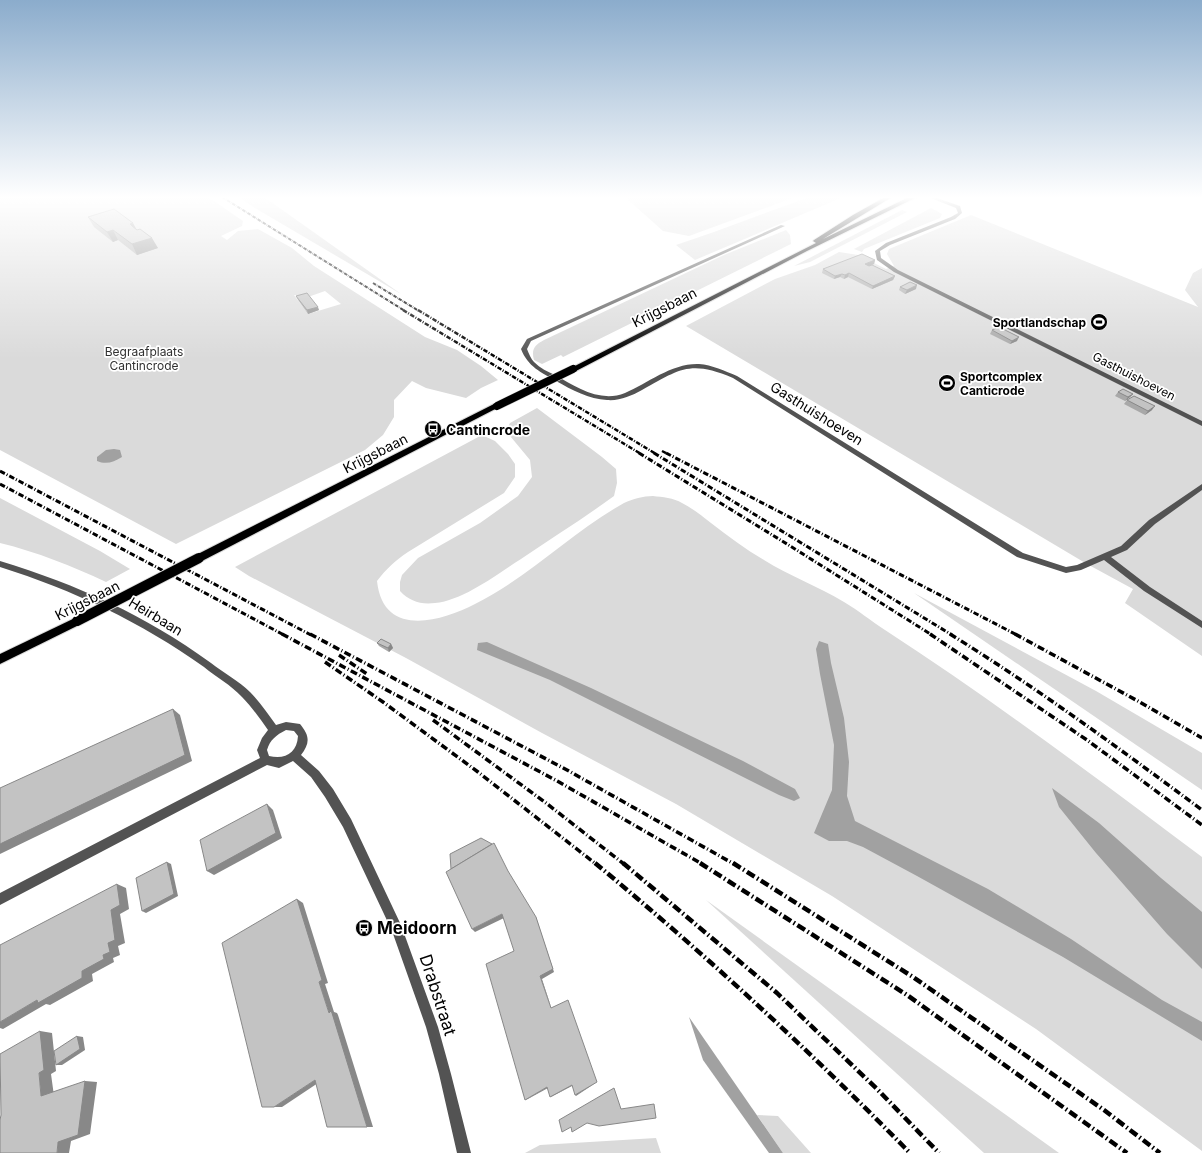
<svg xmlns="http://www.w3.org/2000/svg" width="1202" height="1153" font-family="Inter,sans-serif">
<rect width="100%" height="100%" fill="#fff"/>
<g fill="#dadada" fill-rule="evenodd">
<path d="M0,197H208L243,221L242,226L221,236L227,240L238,231L258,229L292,248L314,266L425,337L457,350L481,366L498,380L481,388L466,398L426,388L412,381L394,400V417L383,435L365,450L176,544L0,450ZM325,291L341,304L308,314L294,295L308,297Z"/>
<path d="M238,197H264L401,294L255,208Z"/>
<path d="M625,197H795L689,236L663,231Z"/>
<path d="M809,197H843L695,260L676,245L714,232Z"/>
<path d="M931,208L942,214L940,218L864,249L862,252L854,249Z"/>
<path d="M902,210L907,212L810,262L794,266Z"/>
<path d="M971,215L1198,307L1185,290L1193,273L1202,268V656L1125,603L1133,589L1087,564L686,326L775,279L815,265L839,252L858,255L886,269L894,266L887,254L889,249Z"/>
<path d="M786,230L790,235L791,244L563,357L561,355L542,364L534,360C531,349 535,345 544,340L724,255Z"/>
<path d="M537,408L602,457L616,469L617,483L614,496C584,518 552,538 521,559C497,574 464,600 435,603C421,605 409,601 400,591V582L402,575L418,558L480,523L518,496L532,477L530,460L506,431L510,423Z"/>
<path d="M482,435L495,441L508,454L515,464V477L504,493L408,552C396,560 386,569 377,581C383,638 440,622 475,604C529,577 572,532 624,503C633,499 643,496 653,496C662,497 674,498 682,503C692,508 702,516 711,523C728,536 745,549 764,560C789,576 818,586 844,602C858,610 871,621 885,630C994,701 1098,779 1202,857V1151L1036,1029L832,896L676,804L542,733L406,658L249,576L235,567Z"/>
<path d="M0,498L100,551L130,569L106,582C72,566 37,552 0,543Z"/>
<path d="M914,593L1096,691L1202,753V790Z"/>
<path d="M706,900L1059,1153H984Z"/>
<path d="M757,1115L778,1116L811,1153H783Z"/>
<path d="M656,1138L661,1153H525L540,1145Z"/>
</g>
<g fill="#a1a1a1">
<path d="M114,449L120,450L122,457C114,462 106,465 97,461V457L106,450Z"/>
<path d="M819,641L828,644L831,663L844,718L849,762L847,796L855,821L988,889L1071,939L1162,1000L1202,1022V1041L1063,957L917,876L863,847L847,841H829L814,833L832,790L834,745L820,674L816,649Z"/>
<path d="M487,642L591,688L743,761L795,789L800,798L794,801L779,795L550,680L477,650L478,643Z"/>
<path d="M1052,788L1099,823L1161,878L1202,912V969L1167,934L1096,853L1059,807Z"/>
<path d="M689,1017L783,1153H769L703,1060Z"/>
</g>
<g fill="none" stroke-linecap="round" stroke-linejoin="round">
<g stroke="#dbdbdb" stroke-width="2">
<g id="primary">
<path d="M885,197H892L823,239L909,197H917L807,251L576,371H570L569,369L816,243L813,241L814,240L853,215Z"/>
<path d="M494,404H500L501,406L202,561H196L194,558L196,555Z"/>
<path d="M77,617L81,618L82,621L81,624L0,664V654Z"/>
</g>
</g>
<g fill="#535353" fill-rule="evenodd">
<path d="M928,197H934L960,206L962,213L955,219L890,245L880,251L881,258L898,270L1202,421V426L894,272L877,260L875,251L886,243L951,217L958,213L956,208Z"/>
<path d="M781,225L785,226L531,341L527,349C529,354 531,359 534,362C540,368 548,372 555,375C576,387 600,403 625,393C648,383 672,363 699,364C712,365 725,371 737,376L1023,553L1066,567L1077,565L1121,546L1149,520L1202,484V490L1155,524L1127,550L1111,557L1150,587L1202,621V628L1144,591L1104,560L1081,570L1066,573L1017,557L733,378C690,360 680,369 642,390C631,396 620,401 607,400C589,399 572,390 556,381C541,372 528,367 521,349L527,339Z"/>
<path d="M0,561C78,585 145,615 211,663C224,673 239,681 250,692C260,702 268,714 276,725L286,722L300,724C310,736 310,743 301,755L319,771L333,789L351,819L401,925L438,1027L451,1074L471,1153H457L439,1074L426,1027L392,931L343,827L325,797L311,777L293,761L279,768L267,765L0,905V893L260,758L257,750L262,738L268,730C260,719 252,707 242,697C231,685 216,677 204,667C141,622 73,590 0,567ZM286,730L294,731L298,736C297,753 285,760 269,756L267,750C270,740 276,735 286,730Z"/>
</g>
<use href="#primary" fill="#000" fill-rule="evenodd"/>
<g stroke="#000" stroke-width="2" stroke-dasharray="3.5 1 0.5 1" stroke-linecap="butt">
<path d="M222,197L405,311"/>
<path d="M373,283L419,311"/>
</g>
<g stroke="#000" stroke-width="2.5" stroke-dasharray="4.5 1.5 1 1.5" stroke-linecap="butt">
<path d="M403,310L641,454"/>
<path d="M418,310L656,454"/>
<path d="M662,451L668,454"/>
</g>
<g stroke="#000" stroke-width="3" stroke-dasharray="5.5 2 1 2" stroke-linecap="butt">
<path d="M639,453L787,544L932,635"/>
<path d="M654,453L952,635"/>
<path d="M666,453L1017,635"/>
<path d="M0,471L311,635"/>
<path d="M0,484L284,635"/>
</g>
<g stroke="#000" stroke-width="3.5" stroke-dasharray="7 2.5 1 2.5" stroke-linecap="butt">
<path d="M282,634L559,782L702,864"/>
<path d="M310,634L567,770L734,864"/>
<path d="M930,634L1087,740L1202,825"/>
<path d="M950,634C1037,688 1120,749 1202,810"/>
<path d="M1015,634L1136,700L1202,738"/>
<path d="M339,655L367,674"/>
<path d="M325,662L383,702L478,772L596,864"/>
<path d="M433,720L546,803L624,864"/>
</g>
<g stroke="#000" stroke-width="4.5" stroke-dasharray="9 3 1.5 3" stroke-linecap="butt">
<path d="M595,863C705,954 810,1051 910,1153"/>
<path d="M623,863L777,993L877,1089L939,1153"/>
<path d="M700,863L907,995L1127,1153"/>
<path d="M733,863L913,977L1104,1110L1160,1153"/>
</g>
<g stroke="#dbdbdb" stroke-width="9" stroke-linecap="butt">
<path id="primary-bridge-far1" d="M497,406L573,369"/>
</g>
<g stroke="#dbdbdb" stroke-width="12" stroke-linecap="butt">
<path id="primary-bridge" d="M77,621L199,558"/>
</g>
<use href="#primary-bridge-far1" stroke="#000" stroke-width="8"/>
<use href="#primary-bridge" stroke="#000" stroke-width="10"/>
</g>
<g fill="#a8a8a8">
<path d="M88,217L136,229L158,248L137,255L118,240L113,242L94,227Z"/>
<path d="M875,260L874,264L872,265L895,276L893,280L872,289L848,277L844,279L840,277L834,279L822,273L823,269Z"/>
<path d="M900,287L916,289L905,294L899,290Z"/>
<path d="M296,296L319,310L308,314L298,300Z"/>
<path d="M992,330L1017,341L1010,344L990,334Z"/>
<path d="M1118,392L1133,394L1130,397L1125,401L1115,396Z"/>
<path d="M1127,400L1152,410L1145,415L1124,404Z"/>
<path d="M377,643L391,644L393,648L389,652L379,646Z"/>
</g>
<g fill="#888">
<path d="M133,223L139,234L130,224Z"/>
<path d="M113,230L118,240L113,242L107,232Z"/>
<path d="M152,238L158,248L137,255L132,244Z"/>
<path d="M875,260L874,264L864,268L865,264Z"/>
<path d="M849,273L848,277L844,279L845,275Z"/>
<path d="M842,274L840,277L834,279L835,276Z"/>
<path d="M895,276L893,280L872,289L873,286Z"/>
<path d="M917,285L916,289L905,294L907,290Z"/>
<path d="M318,307L319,310L308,314L307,310Z"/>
<path d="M1019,337L1017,341L1010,344L1012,341Z"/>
<path d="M1133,394L1130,397L1125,401L1128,397Z"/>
<path d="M1155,406L1152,410L1145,415L1148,411Z"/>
<path d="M391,644L393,648L389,652L388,648Z"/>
<path d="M173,709L180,715L192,761L0,854V844Z"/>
<path d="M267,804L273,810L282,838L214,875L207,871Z"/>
<path d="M167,862L171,864L178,896L146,913L142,911Z"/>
<path d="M117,884L126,888L129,909L120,914L125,943L118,946L120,955L113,958L114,962L92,974L93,981L50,1005L46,1004L3,1029L0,1028V1022L37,1000L82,971L103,955L108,943L111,910Z"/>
<path d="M297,899L303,903L328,983L325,984L334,1012L337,1013L338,1015L373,1127H367L329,1013L319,982Z"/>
<path d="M502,914L504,918L475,932L472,929Z"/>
<path d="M536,917L554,972L542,979L552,1010L540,976Z"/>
<path d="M40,1031L52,1033L56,1071L51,1074L54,1096H41L39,1073Z"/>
<path d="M77,1036L83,1037L85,1050L62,1065H56Z"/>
<path d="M315,1080L321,1081L282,1107H274Z"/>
<path d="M85,1081L97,1082L90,1134L71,1141L69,1153H57L58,1142Z"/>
<path d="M597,1082L576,1096L575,1095Z"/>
<path d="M572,1085V1086L551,1097H550Z"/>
<path d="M547,1087L548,1088L526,1100H525Z"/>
</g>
<g fill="#c3c3c3" stroke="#888">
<path d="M114,209L133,223L130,224L132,226L137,230L140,229L152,238L132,244L113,230L107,232L88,217Z"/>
<path d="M862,254L875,260L865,264L869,266L872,265L895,276L873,286L849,273L845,275L842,274L835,276L823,269Z"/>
<path d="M910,282L917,285L907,290L900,287Z"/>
<path d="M307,293L318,307L307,310L296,296Z"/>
<path d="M999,327L1019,337L1012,341L992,330Z"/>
<path d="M1123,389L1133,394L1128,397L1118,392Z"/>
<path d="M1134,396L1155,406L1148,411L1127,400Z"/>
<path d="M381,639L391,644L388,648L377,643Z"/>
<path d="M173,709L185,755L0,844V788Z"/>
<path d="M267,804L276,833L207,871L200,840Z"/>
<path d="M481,838L492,844L451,869L450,854Z"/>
<path d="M494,843L508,871L536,917L553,969L540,976L551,1008L568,1000L597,1082L575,1095L572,1085L550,1097L547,1087L525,1100L486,964L514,951L502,914L472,929L446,872Z"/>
<path d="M167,862L174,894L142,911L136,878Z"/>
<path d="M117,884L120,905L111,910L115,940L108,943L110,952L103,955L104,959L82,971V978L38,1003L37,1000L0,1022V945Z"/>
<path d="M297,899L322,980L319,982L329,1013L331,1011L332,1013L367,1127H327L315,1080L274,1107H262L222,943Z"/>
<path d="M40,1031L44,1070L39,1073L41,1096L85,1081L78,1135L58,1142L57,1153H0V1120L1,1115L0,1054Z"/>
<path d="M77,1036L80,1049L56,1065L54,1051Z"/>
<path d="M614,1088L621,1109L654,1104L656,1118L599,1126L587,1123L572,1132L571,1127L562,1132L559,1120Z"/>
</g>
<linearGradient id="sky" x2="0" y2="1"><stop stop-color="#8baccc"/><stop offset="0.55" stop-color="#fff"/><stop offset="1" stop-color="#fff" stop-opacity="0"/></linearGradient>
<rect width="1202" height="359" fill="url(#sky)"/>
<defs>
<g id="stadium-disc" transform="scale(0.9)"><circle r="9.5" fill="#000" stroke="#fff"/><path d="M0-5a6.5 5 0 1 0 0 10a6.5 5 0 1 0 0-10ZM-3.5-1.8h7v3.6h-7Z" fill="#fff"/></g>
<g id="bus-disc" transform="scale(0.9)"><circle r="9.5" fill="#000" stroke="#fff"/><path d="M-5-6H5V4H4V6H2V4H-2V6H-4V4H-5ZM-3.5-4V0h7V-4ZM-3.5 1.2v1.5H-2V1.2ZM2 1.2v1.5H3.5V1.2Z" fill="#fff"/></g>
</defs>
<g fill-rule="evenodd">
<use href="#stadium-disc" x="1099" y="322"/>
<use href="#stadium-disc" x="947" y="383"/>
<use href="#bus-disc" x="433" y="429"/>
<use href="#bus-disc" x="364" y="928"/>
</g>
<g text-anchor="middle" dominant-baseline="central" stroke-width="3.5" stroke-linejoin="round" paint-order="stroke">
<g font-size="12" font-weight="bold" fill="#000" stroke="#fff" text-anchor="end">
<text x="1086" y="322">Sportlandschap</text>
<text x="960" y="376" text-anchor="start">Sportcomplex<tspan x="960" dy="14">Canticrode</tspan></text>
</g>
<g font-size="12" fill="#313131" stroke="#fff">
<text x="144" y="351">Begraafplaats<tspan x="144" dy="14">Cantincrode</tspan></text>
</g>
<g font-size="12" fill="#000" stroke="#fff">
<text transform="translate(1134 376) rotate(27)">Gasthuishoeven</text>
</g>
<g font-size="14" fill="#000" stroke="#fff">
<text transform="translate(664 307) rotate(-27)">Krijgsbaan</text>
<text transform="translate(817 413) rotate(32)">Gasthuishoeven</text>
<text transform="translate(375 453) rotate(-27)">Krijgsbaan</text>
<text transform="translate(87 600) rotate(-27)">Krijgsbaan</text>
<text transform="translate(156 616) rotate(31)">Heirbaan</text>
</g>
<g font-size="14" font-weight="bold" fill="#000" stroke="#fff" text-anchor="start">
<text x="446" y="429">Cantincrode</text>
</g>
<g font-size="17" font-weight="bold" fill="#000" stroke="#fff" text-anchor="start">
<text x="377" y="928">Meidoorn</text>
</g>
<g font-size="17" fill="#000" stroke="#fff">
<text transform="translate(438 995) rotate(72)">Drabstraat</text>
</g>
</g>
</svg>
